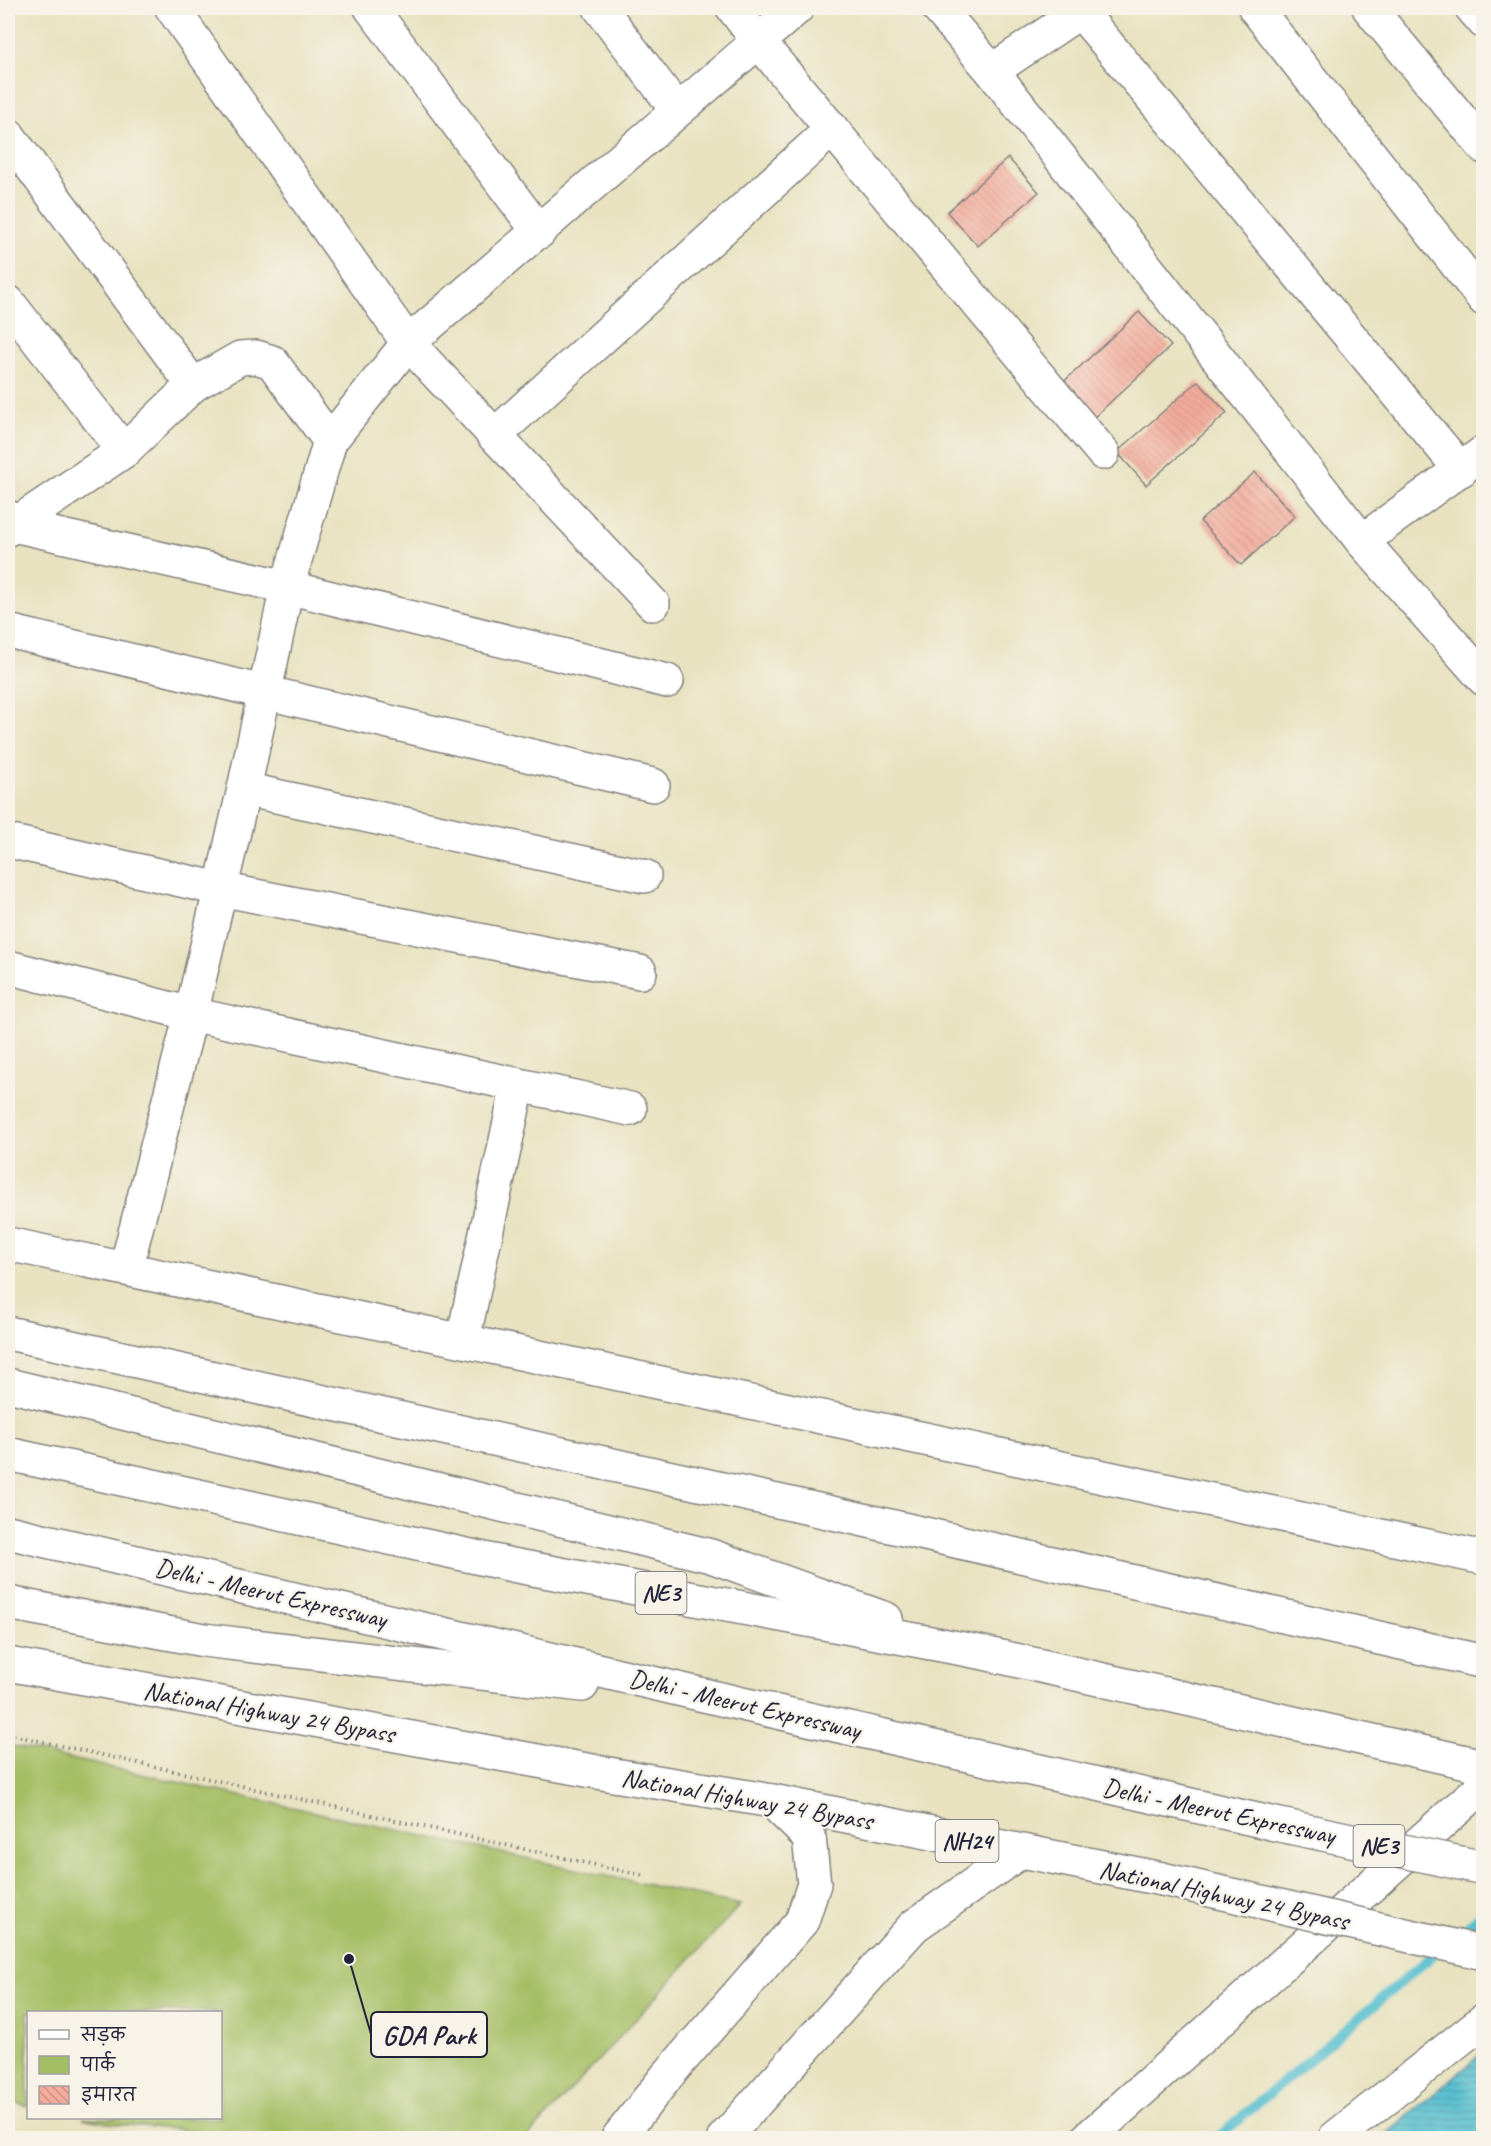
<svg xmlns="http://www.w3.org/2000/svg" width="1491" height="2146" font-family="Caveat,'Playpen Sans Deva',sans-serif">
<defs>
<pattern id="water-rules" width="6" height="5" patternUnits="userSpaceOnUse" patternTransform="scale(1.5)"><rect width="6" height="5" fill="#53becf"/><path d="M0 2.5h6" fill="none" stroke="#449aa9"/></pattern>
<pattern id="building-back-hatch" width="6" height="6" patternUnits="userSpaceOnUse" patternTransform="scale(1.5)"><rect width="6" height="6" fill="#f3ab9b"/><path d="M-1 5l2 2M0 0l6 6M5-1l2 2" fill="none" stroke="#d09386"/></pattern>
</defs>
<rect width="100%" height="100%" fill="#f7f3e8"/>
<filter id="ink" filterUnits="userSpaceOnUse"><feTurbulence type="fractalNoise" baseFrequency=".0167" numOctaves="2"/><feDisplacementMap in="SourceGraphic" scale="12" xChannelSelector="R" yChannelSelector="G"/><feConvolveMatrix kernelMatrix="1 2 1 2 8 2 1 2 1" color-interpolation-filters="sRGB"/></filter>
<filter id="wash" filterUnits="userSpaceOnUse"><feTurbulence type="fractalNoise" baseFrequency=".008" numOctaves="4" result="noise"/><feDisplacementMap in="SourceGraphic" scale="24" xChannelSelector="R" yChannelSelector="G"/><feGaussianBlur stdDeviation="1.35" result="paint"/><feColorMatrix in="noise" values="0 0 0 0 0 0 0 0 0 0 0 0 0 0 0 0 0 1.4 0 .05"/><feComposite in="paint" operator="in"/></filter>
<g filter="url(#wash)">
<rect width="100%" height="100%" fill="#e8e2c0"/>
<path fill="#a4be64" stroke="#637050" stroke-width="1.5" d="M8,1745L740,1905L527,2138H272L107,2123L83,2118H220V2012H28V2106L8,2101Z"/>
<path fill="url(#water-rules)" stroke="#3a7085" stroke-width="1.5" d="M1483,2052V2138H1382Z"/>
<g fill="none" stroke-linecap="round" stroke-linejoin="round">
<path stroke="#53becf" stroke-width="10" d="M1217,2138L1484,1912"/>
</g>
<g id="blocks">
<g fill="url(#building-back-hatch)">
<path d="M1008,158L1039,192L978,246L947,212Z"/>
<path d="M1139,312L1171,346L1090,421L1058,387Z"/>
<path d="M1198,381L1227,413L1146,485L1117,452Z"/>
<path d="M1255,472L1295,516L1241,565L1200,521Z"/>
</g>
</g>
</g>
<g filter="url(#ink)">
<use href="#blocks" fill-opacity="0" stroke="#85827e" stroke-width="1.5"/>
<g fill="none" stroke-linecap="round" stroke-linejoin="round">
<g stroke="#85827e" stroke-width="36">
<g id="minor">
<path d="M172,8L408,343L653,604"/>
<path d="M371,8L539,232"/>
<path d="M600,8L677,110"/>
<path d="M733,8L759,42L1103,453"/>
<path d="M938,8L992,71L1362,541L1484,679"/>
<path d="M1255,8L1484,299"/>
<path d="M1369,8L1484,147"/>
<path d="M1472,8L1484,22"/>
<path d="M1080,11L1461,470"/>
<path d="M992,71L1085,8"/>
<path d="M8,135L193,385L124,451L8,529"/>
<path d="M8,302L124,451"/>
<path d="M193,385L240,358L256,357L272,362L330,441"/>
<path d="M494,436L832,129"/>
<path d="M8,517L13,525L287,587L667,681"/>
<path d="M1362,541L1484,452"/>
<path d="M8,631L653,785"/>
<path d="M244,789L644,876"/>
<path d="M8,841L220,889L640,972"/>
<path d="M8,967L191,1014L630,1109"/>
<path d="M8,1244L1484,1558"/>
<path d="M126,1268L191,1014L244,789L287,587L330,441L408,343L797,8"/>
<path d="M463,1340L518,1085"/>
</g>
</g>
<g stroke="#85827e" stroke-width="36">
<g id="tertiary">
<path d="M618,2138L667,2076L802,1921L814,1884L809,1837L772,1801"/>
<path d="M724,2138L914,1926L1020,1852"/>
<path d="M1088,2138L1484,1785"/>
<path d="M1335,2138L1484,2020"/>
</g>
</g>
<g stroke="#85827e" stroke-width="36">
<g id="trunk">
<path d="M8,1333L855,1518L1484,1662"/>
<path d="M8,1664L614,1775L772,1801L1162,1879"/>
</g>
</g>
<g stroke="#85827e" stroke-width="36">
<g id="motorway">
<path d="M8,1385L711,1556L886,1619"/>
<path d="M8,1454L512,1565L979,1652L1484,1766"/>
<path d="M8,1532L742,1704L1275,1824"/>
<path d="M8,1603L204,1640L582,1685"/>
</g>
</g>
<path stroke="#85827e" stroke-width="4" stroke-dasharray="1.5 4.5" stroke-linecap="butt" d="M8,1734L645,1876"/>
<use href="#minor" stroke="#fff" stroke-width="33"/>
<use href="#tertiary" stroke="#fff" stroke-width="33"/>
<use href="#trunk" stroke="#fff" stroke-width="33"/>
<use href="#motorway" stroke="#fff" stroke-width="33"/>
<g stroke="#85827e" stroke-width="36" stroke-linecap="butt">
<path id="trunk-bridge" d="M1162,1879L1484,1953"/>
</g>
<g stroke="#85827e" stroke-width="36" stroke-linecap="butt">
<path id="motorway-bridge" d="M1275,1824L1484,1868"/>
</g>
<use href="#trunk-bridge" stroke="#fff" stroke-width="33"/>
<use href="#motorway-bridge" stroke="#fff" stroke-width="33"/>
</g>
</g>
<g text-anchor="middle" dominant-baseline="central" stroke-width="4.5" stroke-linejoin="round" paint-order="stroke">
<g fill="#f7f3e8" stroke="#62616f" stroke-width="1.5">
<rect x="635.5" y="1572" width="51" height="42" rx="4.5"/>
<rect x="935.5" y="1820" width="63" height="42" rx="4.5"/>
<rect x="1353.5" y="1825" width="51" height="42" rx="4.5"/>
</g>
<g font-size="24" font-weight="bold" fill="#22223b">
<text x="661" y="1593">NE3</text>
<text x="967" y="1841">NH24</text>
<text x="1379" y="1846">NE3</text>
</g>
<g font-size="26" fill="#22223b" stroke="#f7f3e8">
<text transform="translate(271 1593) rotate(13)">Delhi - Meerut Expressway</text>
<text transform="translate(745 1704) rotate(13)">Delhi - Meerut Expressway</text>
<text transform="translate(269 1712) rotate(10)">National Highway 24 Bypass</text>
<text transform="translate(747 1799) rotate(10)">National Highway 24 Bypass</text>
<text transform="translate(1219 1811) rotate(12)">Delhi - Meerut Expressway</text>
<text transform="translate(1224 1895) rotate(12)">National Highway 24 Bypass</text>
</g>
</g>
<path fill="none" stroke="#22223b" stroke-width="2" d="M349 1959L371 2034"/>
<circle fill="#22223b" stroke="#f7f3e8" stroke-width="2" cx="349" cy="1959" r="6"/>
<rect fill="#f7f3e8" stroke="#22223b" stroke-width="2" x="371" y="2012" width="116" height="45" rx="6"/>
<g font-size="27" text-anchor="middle" font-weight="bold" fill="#22223b">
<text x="429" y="2044">GDA Park</text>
</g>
<rect width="1491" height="2146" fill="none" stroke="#f7f3e8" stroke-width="30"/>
<rect x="27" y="2011" width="195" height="108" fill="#f7f3e8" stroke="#a29fa3" stroke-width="1.5"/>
<rect x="39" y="2030" width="30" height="9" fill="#ffffff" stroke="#a29fa3" stroke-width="1.5"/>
<text x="81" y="2041" font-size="18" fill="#22223b">सड़क</text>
<rect x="39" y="2056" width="30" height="18" fill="#a4be64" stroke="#a29fa3" stroke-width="1.5"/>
<text x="81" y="2071" font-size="18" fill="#22223b">पार्क</text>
<rect x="39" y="2086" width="30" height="18" fill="url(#building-back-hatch)" stroke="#a29fa3" stroke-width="1.5"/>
<text x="81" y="2101" font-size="18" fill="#22223b">इमारत</text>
</svg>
